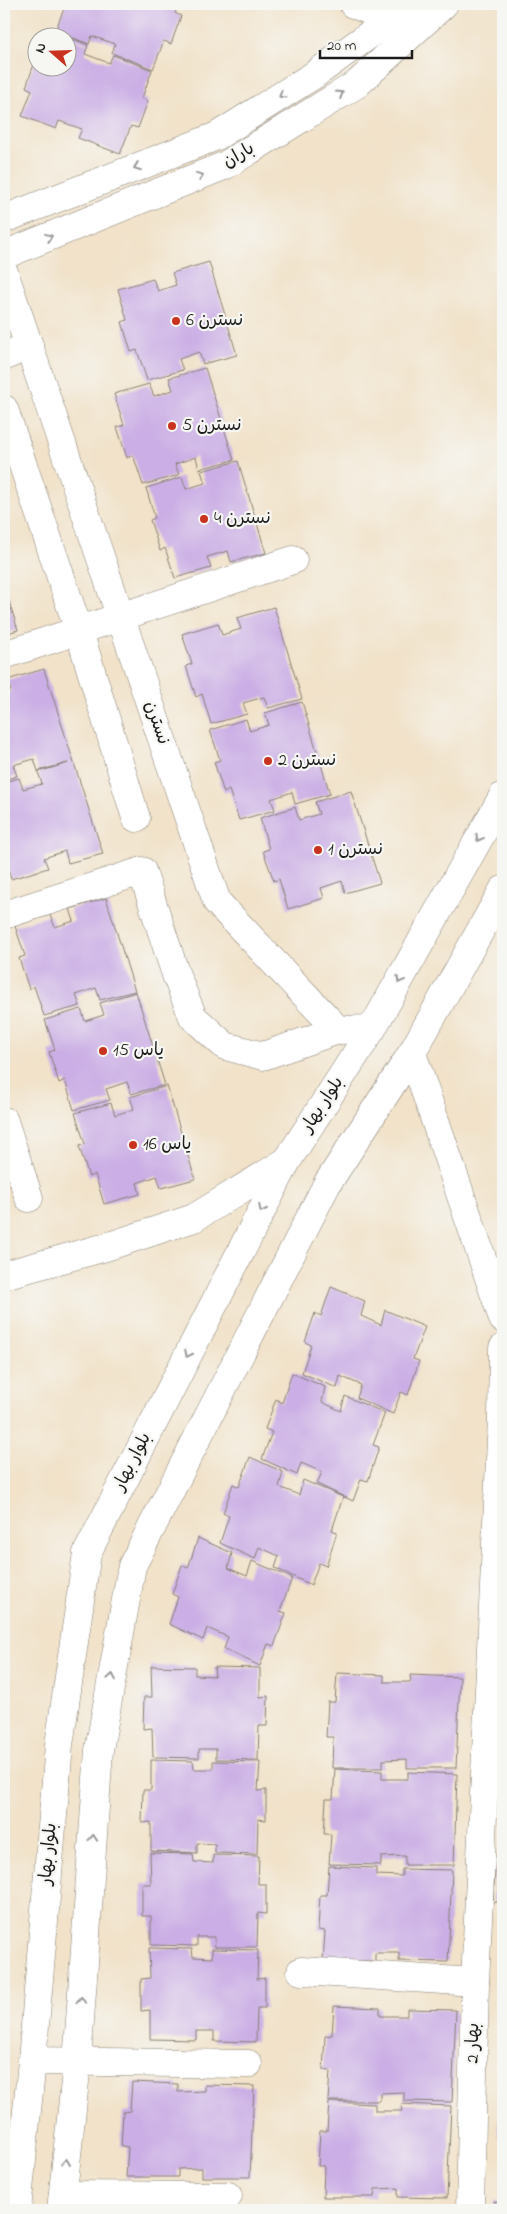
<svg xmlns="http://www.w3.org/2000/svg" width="507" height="2214" font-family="'Indie Flower','Playpen Sans Arabic',sans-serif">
<rect width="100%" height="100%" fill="#f6f6f2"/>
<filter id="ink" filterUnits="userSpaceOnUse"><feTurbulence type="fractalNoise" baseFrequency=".02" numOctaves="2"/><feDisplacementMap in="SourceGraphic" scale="10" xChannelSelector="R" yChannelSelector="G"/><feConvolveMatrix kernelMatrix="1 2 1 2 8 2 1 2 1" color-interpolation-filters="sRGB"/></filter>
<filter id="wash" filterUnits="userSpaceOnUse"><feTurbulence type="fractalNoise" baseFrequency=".0096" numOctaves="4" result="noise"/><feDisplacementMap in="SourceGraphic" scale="20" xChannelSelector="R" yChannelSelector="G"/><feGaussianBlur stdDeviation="1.12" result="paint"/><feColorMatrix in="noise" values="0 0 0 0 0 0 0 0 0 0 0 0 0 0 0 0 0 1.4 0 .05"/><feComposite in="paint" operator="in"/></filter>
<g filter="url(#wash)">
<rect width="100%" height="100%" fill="#f1e2c9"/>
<g id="blocks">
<g fill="#caaee5">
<path d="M66,4H179L175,13L181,16L171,44L164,41L153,69L112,53L115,44L92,36L89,44L55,31Z"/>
<path d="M54,32L67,37V38H52Z"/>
<path d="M68,37L88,45L85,54L109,63L113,55L152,70L142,98L148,101L138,128L131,126L120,154L78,138L82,129L59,121L56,129L22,116L32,90L26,87L37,56L38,68H68Z"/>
<path d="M209,262L237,355L203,364L199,352L179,359L183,370L147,380L137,350L131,352L122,322L127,320L118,289L153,279L158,291L176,285L172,273Z"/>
<path d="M205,368L234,460L199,469L196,457L175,464L179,475L143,485L133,455L127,458L117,427L124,425L114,394L149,384L154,396L173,390L169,378Z"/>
<path d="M238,461L266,553L231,562L228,551L207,557L211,568L175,578L165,548L160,551L150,520L155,518L146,488L182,477L186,489L205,483L201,471Z"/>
<path d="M4,585L18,630L4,634Z"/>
<path d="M274,607L302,699L268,708L264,697L243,703L247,714L211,724L202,694L196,697L186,666L192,664L182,634L218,623L222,635L241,629L237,618Z"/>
<path d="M44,669L103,854L68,863L65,851L44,858L48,868L11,879L4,853V782L19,778L23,789L42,784L38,772L68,763L38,771L34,759L13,765L17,776L4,780V694L11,691L7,680Z"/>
<path d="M302,702L330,794L295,804L292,792L271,799L275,810L239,820L229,790L224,793L214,762L220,760L210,730L246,719L250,731L269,725L265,713Z"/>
<path d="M351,791L380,883L345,893L342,881L321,888L324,898L288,909L279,879L274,881L263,851L269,849L260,818L295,807L299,820L319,814L315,802Z"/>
<path d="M106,898L135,991L100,1000L96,988L76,995L80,1006L44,1016L34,986L29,989L19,958L25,956L15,926L50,915L55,927L74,921L70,909Z"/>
<path d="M136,992L165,1085L131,1094L127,1082L106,1089L110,1100L74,1110L65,1080L59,1083L49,1052L55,1050L45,1020L81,1009L85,1021L104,1015L100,1003Z"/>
<path d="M167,1086L195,1179L161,1188L157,1176L137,1183L140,1194L104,1204L95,1174L89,1177L79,1146L85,1144L75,1113L111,1103L115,1115L134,1109L130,1097Z"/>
<path d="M331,1287L365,1301L361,1316L381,1325L385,1310L425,1327L413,1359L419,1361L408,1395L401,1392L393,1414L357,1398L361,1385L340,1376L337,1388L302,1373L311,1345L305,1342L315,1313L321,1316Z"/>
<path d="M292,1373L325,1387L322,1402L341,1411L345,1396L385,1413L373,1445L379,1447L368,1481L361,1479L353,1501L317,1484L322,1472L301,1463L297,1475L262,1459L272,1432L265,1429L276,1399L282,1403Z"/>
<path d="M250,1457L283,1472L279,1487L299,1495L303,1480L343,1497L332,1530L337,1532L326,1566L319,1563L311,1585L275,1568L279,1556L259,1547L255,1559L220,1543L229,1516L223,1513L233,1484L239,1487Z"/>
<path d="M198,1538L232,1553L228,1568L247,1576L252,1561L292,1578L280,1611L286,1613L274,1646L268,1644L260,1666L224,1649L228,1637L207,1628L203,1640L169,1624L178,1597L172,1594L182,1565L188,1568Z"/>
<path d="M151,1666L195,1667V1675L215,1676L214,1667L260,1668V1697L268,1696L267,1726H259L258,1760L216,1759V1749H199V1758L153,1757L152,1728L143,1729L144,1697H152Z"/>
<path d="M337,1673L384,1675V1682H411L410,1675L460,1677L456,1768H407V1759L383,1760V1768H332L333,1737H326L328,1702H335Z"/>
<path d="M151,1760L193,1761L194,1769H213V1761L260,1762L258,1791L266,1790V1820L258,1819L257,1854L215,1853V1844L197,1843V1853L151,1851V1822L142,1823L143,1790H151Z"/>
<path d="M335,1769L382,1771V1779H408V1772L457,1774L454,1865H405V1856L381,1857V1865L329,1864L331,1834H324L326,1799H333Z"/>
<path d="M150,1853L193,1854L194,1862L213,1863V1855L259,1856L258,1884H266V1914L258,1913L257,1947H215L214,1937H197V1946L151,1945V1916H142V1884H151Z"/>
<path d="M329,1866L376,1868V1875L402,1876V1869L452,1870L448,1962L399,1961V1953H375V1961H323L325,1931L318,1930L320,1895H327Z"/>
<path d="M495,1870L503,1871V1933L499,1932L500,1902H493Z"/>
<path d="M149,1948L192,1949L193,1957L212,1958V1949L258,1950L257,1979L265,1978V2008H257L256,2042L214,2041V2031H196V2040L150,2039V2010L141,2011V1979L150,1978Z"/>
<path d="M334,2006L380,2008V2016H407V2009L456,2010L452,2102L404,2101V2092L380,2093V2101H328L330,2071L323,2070L325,2036L332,2035Z"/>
<path d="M132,2082L178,2084V2092L205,2091V2085L254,2086L250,2177H202V2168L178,2169V2177H126L128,2147L121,2146L123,2112L130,2111Z"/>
<path d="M329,2102L375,2104V2111H402L401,2104L451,2106L447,2198L398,2197V2188L375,2189L374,2197H323L324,2166H318L320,2131H327Z"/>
<path d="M500,2104L503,2105V2137L498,2136Z"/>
<path d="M494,2201L503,2202V2210H494Z"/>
</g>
</g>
</g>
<g filter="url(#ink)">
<use href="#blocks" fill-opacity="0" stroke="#867f72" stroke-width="1"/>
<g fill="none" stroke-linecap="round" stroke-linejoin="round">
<g stroke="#867f72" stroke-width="29">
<g id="minor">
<path d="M353,4L391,19"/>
<path d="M4,219L217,136L314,75L391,19L405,4"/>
<path d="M4,255L226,165L357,84L444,4"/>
<path d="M4,272L217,902L338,1030L372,1029"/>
<path d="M4,357L29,345"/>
<path d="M4,409L79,631L136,818"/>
<path d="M4,655L293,560"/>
<path d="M4,915L142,871L176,975L193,1017L225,1046L263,1056L338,1030"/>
<path d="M412,1053L503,1319"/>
<path d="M4,1121L29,1198"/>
<path d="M4,1275L106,1247L194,1218L287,1161"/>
<path d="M301,1971L475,1982"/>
<path d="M32,2061L248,2064"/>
<path d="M63,2195L228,2196"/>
<path d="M17,2210L32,2061L59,1745L87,1553L287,1161L372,1029L503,796"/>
<path d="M61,2210L77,2063L99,1750L132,1566L327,1184L412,1053L503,890"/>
<path d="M470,2210L475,1982L502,1419L503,1348"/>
</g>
</g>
<use href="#minor" stroke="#fff" stroke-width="28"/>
</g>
<defs><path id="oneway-chevron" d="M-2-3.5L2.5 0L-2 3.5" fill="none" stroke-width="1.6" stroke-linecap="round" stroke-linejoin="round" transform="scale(1.25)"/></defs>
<g stroke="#999">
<use href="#oneway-chevron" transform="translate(340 94) rotate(-32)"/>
<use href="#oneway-chevron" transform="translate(282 95) rotate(148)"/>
<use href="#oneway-chevron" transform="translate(137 167) rotate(159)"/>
<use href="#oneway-chevron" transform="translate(200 176) rotate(-22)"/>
<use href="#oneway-chevron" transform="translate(49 237) rotate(-22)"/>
<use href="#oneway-chevron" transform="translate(479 838) rotate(119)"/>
<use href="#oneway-chevron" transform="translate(400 980) rotate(119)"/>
<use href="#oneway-chevron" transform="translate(262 1209) rotate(117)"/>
<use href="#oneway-chevron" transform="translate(188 1354) rotate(117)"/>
<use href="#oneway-chevron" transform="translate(112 1677) rotate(-80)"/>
<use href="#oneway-chevron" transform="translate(93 1838) rotate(-86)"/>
<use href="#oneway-chevron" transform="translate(81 2000) rotate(-86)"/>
<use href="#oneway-chevron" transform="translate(66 2162) rotate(-84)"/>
</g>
</g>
<g fill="#c8321e" stroke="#f6f6f2" stroke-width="2">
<circle cx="176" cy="321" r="5"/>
<circle cx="172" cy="426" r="5"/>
<circle cx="204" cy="519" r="5"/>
<circle cx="268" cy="761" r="5"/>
<circle cx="318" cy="850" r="5"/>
<circle cx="103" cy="1051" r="5"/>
<circle cx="133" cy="1145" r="5"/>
</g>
<g text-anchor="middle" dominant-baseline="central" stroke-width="4.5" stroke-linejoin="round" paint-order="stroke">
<g font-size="18" fill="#1c1c1c" stroke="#f6f6f2">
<text transform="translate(239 156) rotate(-30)">باران</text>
<text transform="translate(156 723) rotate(71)">نسترن</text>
<text transform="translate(323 1105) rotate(-57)">بلوار بهار</text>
<text transform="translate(133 1462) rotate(-63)">بلوار بهار</text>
<text transform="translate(49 1854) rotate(-85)">بلوار بهار</text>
<text transform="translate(474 2043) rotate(-89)">بهار 2</text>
</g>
<g font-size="18" fill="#1c1c1c" stroke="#f6f6f2" text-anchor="start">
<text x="186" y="321">نسترن 6</text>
<text x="182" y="426">نسترن 5</text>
<text x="214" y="519">نسترن 4</text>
<text x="278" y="761">نسترن 2</text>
<text x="328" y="850">نسترن 1</text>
<text x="113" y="1051">یاس 15</text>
<text x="143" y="1145">یاس 16</text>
</g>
</g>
<rect width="507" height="2214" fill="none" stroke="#f6f6f2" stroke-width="20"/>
<g transform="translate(52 52) rotate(290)"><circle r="24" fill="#f6f6f2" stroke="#9f9f9c"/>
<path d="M0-4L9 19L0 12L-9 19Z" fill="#c8321e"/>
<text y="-8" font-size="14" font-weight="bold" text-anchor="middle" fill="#1c1c1c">N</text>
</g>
<path d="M320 50v8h92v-8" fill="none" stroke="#1c1c1c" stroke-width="2.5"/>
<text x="327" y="50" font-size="15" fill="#1c1c1c" stroke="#f6f6f2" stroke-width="4" paint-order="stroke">20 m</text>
</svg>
